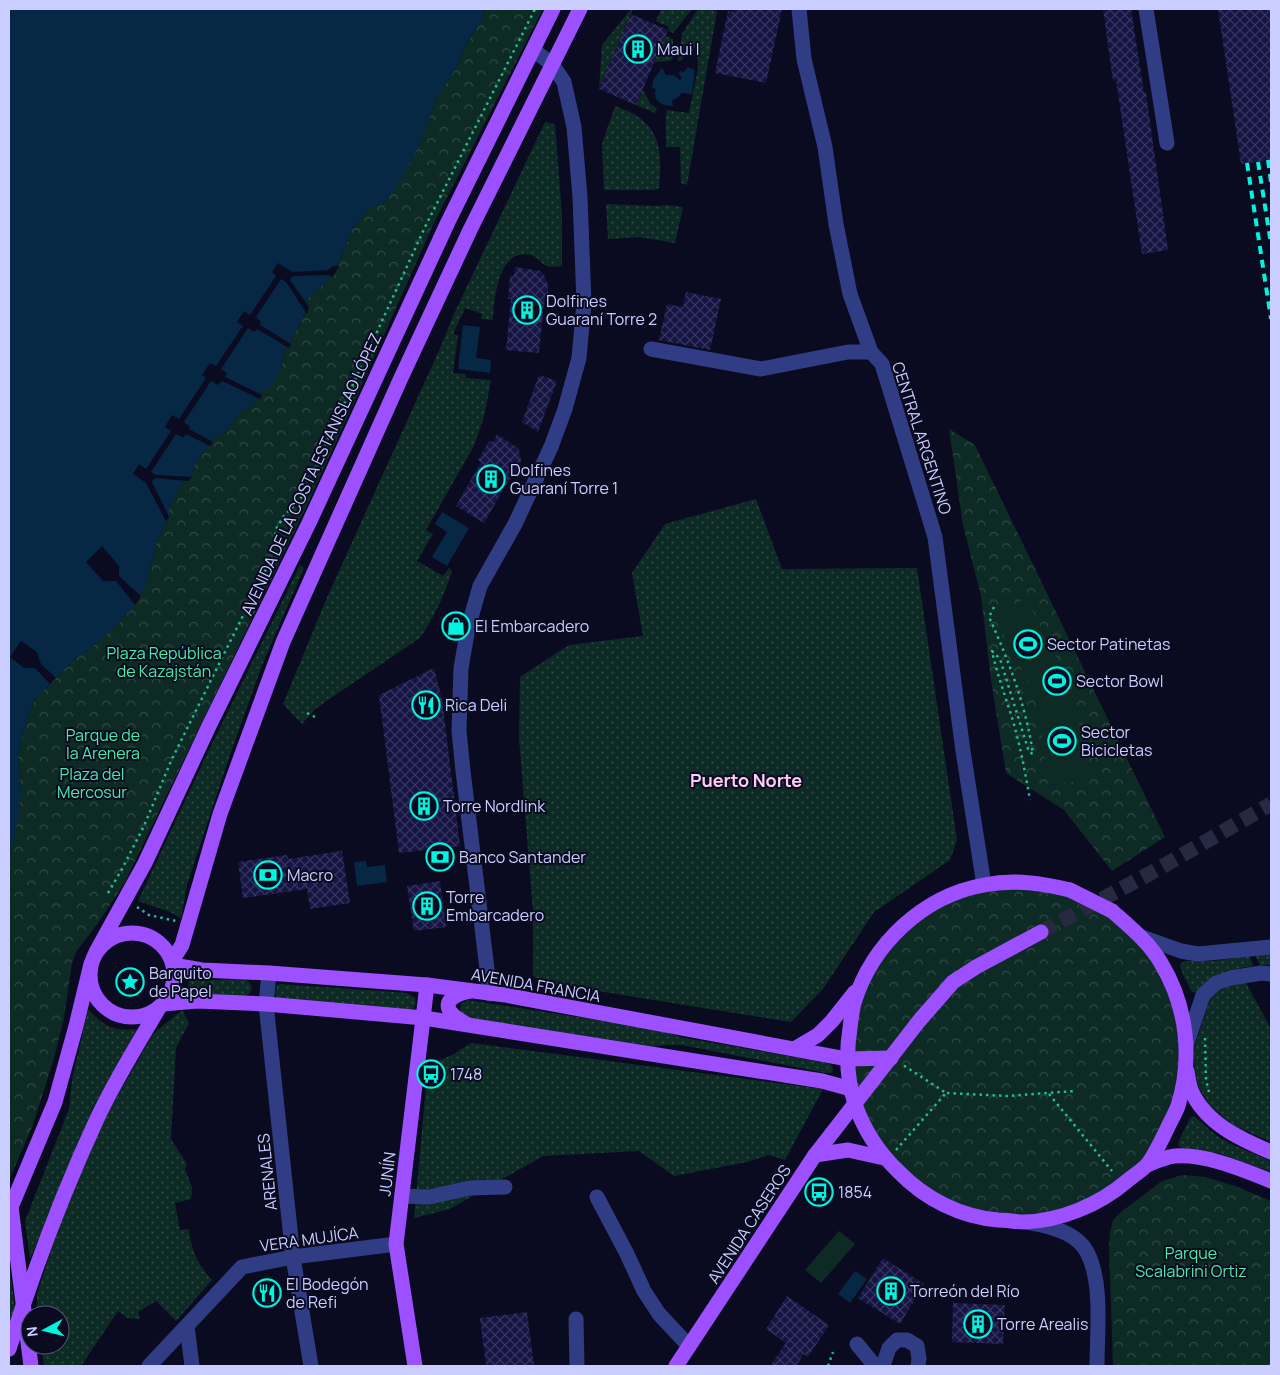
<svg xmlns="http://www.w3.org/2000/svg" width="1280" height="1375" font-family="Manrope,sans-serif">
<defs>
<pattern id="grass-dots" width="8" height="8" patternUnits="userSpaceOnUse" patternTransform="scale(1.25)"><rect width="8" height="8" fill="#0d2b24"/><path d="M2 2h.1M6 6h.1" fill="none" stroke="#2f4945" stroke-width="1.8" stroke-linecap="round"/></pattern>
<pattern id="park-crowns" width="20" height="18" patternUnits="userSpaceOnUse" patternTransform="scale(1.25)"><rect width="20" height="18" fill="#0d2b24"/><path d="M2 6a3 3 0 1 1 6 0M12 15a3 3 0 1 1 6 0" fill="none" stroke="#2f4945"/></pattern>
<pattern id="building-cross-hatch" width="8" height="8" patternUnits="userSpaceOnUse" patternTransform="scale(1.25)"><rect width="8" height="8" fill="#151443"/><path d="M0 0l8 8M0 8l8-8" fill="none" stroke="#36355f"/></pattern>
</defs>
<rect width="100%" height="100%" fill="#0a0b20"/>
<g fill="url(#grass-dots)">
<path d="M631,9H633L599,89L602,45Z"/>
<path d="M661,9H692L673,33L668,30L669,27L656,21Z"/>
<path d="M698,9H708L717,11L687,185L681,183L680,147H666C667,134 664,123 667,110L689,113L698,68L697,45L692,50L688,48L682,49L684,56L681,61H678L682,34Z"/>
<path d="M665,36L673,39V58L670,61L654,62Z"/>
<path d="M643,90L651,105L657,108L655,113L636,105Z"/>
<path d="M615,106C659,121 663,145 659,188L653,190H604L602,144Z"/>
<path d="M545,122L555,124L562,214V266C558,266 551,268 547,266C541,264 538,257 531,255C498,247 494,299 493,320L481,319L482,314L465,308L453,334L458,335L453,373L465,374L466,378L491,380L484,417L474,446L426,530L433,534L417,561L443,576L449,568L452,571C445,594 434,618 420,638L325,702L313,711L302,724L283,704L325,602L441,346L453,316Z"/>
<path d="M606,204L657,206L667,205L683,207L675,243L640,237L608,239Z"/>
<path d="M756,499L782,569L917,568L957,840L950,860L874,912L823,989L791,1022L548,983L533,976V911L519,738L520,677L569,645L643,636L632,573L665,524Z"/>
<path d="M300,565L304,568L263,663L230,755L187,885L181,918L170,912L138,901L207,754Z"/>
<path d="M1271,954V965H1260L1255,955Z"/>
<path d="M1247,956L1250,957L1253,966C1230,968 1214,979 1196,993L1191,991C1188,982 1180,972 1180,964L1185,961H1215Z"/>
<path d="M190,974L206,980L245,979L249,982L252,987L250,993L246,996H189L187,994Z"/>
<path d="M1246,983L1271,1029V1142L1233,1125L1210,1106L1198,1086L1194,1065V1048L1210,999L1220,990L1233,985Z"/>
<path d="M280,984L407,993L415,998L416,1004L413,1009L407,1011L282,999L276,997L275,992L277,985Z"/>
<path d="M467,1000L656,1029L680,1037L828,1063L832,1066L833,1070L831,1073H826L682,1045H666L651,1047L467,1019C460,1015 459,1011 461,1004Z"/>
<path d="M88,1009C103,1026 114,1032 137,1029L93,1108L30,1259L25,1221L69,1109L72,1080Z"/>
<path d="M182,1010L189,1023L176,1048L171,1139L187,1164L185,1169L192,1187L191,1199L175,1203L180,1230L189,1229C190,1248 199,1266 212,1280L176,1321L156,1301L138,1312L140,1319L127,1318L118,1311L81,1366H44L41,1345H60V1315H37V1294L64,1209L106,1116L153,1034Z"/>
<path d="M471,1043L823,1089L785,1160L769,1155L747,1162L674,1176L639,1151L543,1156L450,1209L414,1218L428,1065L454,1054Z"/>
<path d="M1194,1116L1217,1136L1231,1144L1271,1161V1172L1218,1153L1182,1148L1179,1146L1178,1143L1190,1118Z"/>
<path d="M9,1269H10L15,1309L9,1330Z"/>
</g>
<g fill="url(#park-crowns)">
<path d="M485,9H543L433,225L356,398L309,501L124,884L98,923L76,952L72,963L64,1018L54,1058L33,1125L9,1180V854L13,844L21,793L18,756L23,732L35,699L71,662L88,650L120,622L147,583L157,540L169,517V507L183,482L193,473L195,463L215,437L226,432L241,411L251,408L262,391L281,370L284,352L305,314L307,299L329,279L342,255L352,229L368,210L386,201L420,144L436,98L455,70L468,41L482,20Z"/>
<path d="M949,429L975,445L1165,837L1112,871L1064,810L1006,773L991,680L981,596L963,525Z"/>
<circle cx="1017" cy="1052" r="166"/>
<path d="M1183,1175L1205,1177L1235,1186L1271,1201V1366H1113L1109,1247L1110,1233L1113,1220L1121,1212L1162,1181Z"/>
</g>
<g fill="#0d2b24">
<path d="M1026,598L1076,697L1086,780L1048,785L1038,702L994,615Z"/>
<path d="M839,1231L855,1244L821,1283L805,1270Z"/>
</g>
<g fill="#062844">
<path d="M9,9H485L482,20L468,41L455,70L436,98L420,144L404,175L386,201L368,210L352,229L342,255L329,279L307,299L305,314L284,352L281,370L270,388L262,391L251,408L241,411L226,432L215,437L195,463L193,473L183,482L169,507V517L157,540L147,583L135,605L120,622L88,650L71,662L35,699L23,732L18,756L21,793L19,814L13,844L9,854Z"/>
<path d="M688,67L695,70L692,94L682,93L676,99L672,100L673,106C662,106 652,101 656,89L652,88L653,80L662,68L666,75H674L680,80L682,78L679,74L680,71L684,72Z"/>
<path d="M463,325L480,327L476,358L491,360L490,373L458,369Z"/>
<path d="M442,512L469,528L447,566L432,557L447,532L435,524Z"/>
<path d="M366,861L367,867L385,865L387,882L357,886L354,862Z"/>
<path d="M855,1271L867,1279L850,1303L838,1294Z"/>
</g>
<g fill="#0a0b20">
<path d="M278,263L293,272L328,270L333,266H339L333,277L328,275L293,276L290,280L309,307L307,314L286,282L281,279L256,317L261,322L260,325L291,344L289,348L257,329L254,332L248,328L221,369L227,373L225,377L262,395L260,399L222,381L218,385L211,381L184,422L190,427L189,429L213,442L211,445L210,446L186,434L183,438L176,434L151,472L156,475L192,477L188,481L155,478L152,482L169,517L166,521L146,483L133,474L139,464L146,469L171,431L165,427L172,415L179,419L206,378L202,375L210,363L216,366L243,326L237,322L244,311L250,315L276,276L272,272Z"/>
<path d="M102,546L119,566V576L141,596L135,605L116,581H103L86,562Z"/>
<path d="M21,641L37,652L41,664L56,678L50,684L35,668H24L10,657Z"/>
</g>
<g fill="url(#building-cross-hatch)">
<path d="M735,9H782L766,83L715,73L728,11L735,12Z"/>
<path d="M1103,9H1131L1144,93H1146L1168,250L1142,254L1116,80L1113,81Z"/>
<path d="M1218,9H1271V160L1241,164Z"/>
<path d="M631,14L668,30L636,105L599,89Z"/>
<path d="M515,267L540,271L544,275L548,284V293L544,304L539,353L506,350L511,299H508L510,276H514Z"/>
<path d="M686,292L721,299L710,350L659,340L667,304L683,307Z"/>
<path d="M539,375L557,381L538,432L522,422Z"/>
<path d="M497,434L518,448L520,453L521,462L518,471L509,480L484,523L456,506L481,462L478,460L489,441L493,442Z"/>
<path d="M434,668L442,699L460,846L399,853L379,695Z"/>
<path d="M342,851L350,903L310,909L307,889L243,898L238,862L287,855L288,859Z"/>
<path d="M440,881L446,927L414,931L407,886Z"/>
<path d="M883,1258L924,1284L900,1324L858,1298Z"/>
<path d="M787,1296L829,1325L808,1357L804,1354L796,1366H770L786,1343L766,1329Z"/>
<path d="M953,1303L1005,1305L1003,1344L952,1342Z"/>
<path d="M527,1312L534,1366H486L480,1318Z"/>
</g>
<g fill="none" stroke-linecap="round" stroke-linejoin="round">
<path stroke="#272841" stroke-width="15" stroke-dasharray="15 8" stroke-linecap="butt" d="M1041,932L1160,868L1271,804"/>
<g stroke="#20bc95" stroke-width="2.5" stroke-dasharray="2.5 4" stroke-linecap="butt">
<path d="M994,607L989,617C1009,661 1026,706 1033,754L1029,752L1000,659L992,651C998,679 1009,705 1016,732C1022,755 1026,777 1030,800"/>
<path d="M307,713L315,717"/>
<path d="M108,893L122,869L144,826L171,761L273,555L276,529L284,516L301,498L425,227L535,9"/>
<path d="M137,907L149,915L176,921"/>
<path d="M1205,1038L1206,1080L1209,1092"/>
<path d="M947,1093L1007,1096L1075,1091"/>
<path d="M1049,1094L1112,1171"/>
<path d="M896,1150L946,1093L903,1065"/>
<path d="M828,1366L833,1352"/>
</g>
<g stroke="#303d84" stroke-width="15">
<path d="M799,9L804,59L825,147L836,224L850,294L871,352L882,364L935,537L963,751L984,885"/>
<path d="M1146,9L1167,143"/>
<path d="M651,349L761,369L848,352H871"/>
<path d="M1142,937L1181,951L1198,954L1271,947"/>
<path d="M269,973L266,1004L293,1257L311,1366"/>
<path d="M490,994L463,771L459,731L461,668L468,628L480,586L515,524L551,447L565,409L579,358L584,303L580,197L574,127L564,82L552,64L533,50"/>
<path d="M1186,1046L1203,995L1216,983L1231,978L1261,973L1271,974"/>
<path d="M402,1196L429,1197L470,1188L505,1187"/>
<path d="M597,1197L627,1254L644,1291L659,1314L689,1346"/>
<path d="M1031,1223C1050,1226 1077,1233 1087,1252C1103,1282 1097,1333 1097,1366"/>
<path d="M576,1319L577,1366"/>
<path d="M187,1326L192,1366"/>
<path d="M857,1344L875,1366"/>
<path d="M149,1366L242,1267L293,1257L396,1244"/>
<path d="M883,1366L889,1348L897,1340H907L917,1346L919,1358L918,1366"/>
</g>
<g stroke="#9c50ff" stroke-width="15">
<path d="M1070,890C1042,883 1014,879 984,885C923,896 872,944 854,1003C852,1011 851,1020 850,1028C846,1053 847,1080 855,1104C864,1130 879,1153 899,1172C925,1199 961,1217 998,1220C1007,1220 1015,1222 1024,1222C1060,1221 1099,1205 1127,1181C1133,1176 1141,1171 1147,1165C1155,1155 1161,1141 1167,1129C1170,1122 1175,1114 1178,1106C1193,1058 1187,1006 1161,963C1149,942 1130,927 1112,911"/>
<circle cx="132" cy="975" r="42"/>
<path d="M96,952L145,863L209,726L309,523L448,222L553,9"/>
<path d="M172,961L182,945L220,814L283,642L400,380L470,230L580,9"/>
<path d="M173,965L202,970L269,973L427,985L505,995L847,1059L891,1058"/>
<path d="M163,1004L197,1001L266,1004L424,1018L822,1081L851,1089"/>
<path d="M466,1024C462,1021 456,1018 452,1014C440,1000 459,993 470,991"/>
<path d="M796,1048L818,1035L832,1021L855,992"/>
<path d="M1187,1071C1188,1077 1189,1084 1191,1090C1205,1123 1240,1139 1271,1152"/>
<path d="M815,1155L848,1150L884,1158"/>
<path d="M1147,1165C1154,1162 1162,1159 1169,1157C1199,1151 1244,1170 1271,1181"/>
<path d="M11,1207L31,1366"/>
<path d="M9,1217L11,1207L55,1102L76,1026L91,964"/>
<path d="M9,1349C33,1272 62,1195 96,1121C114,1082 137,1045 159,1008"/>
<path d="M415,1366L396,1244L427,985"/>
<path d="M676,1366L815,1155L919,1021L953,982L976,967L1041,932"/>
</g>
<g stroke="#00f4de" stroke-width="4" stroke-dasharray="8 6" stroke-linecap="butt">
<path d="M1268,160L1271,182"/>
<path d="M1258,162L1271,244"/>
<path d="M1247,163L1271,319"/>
</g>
<path stroke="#9c50ff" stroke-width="15" d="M1070,890L1112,911"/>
</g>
<defs>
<g id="building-ring" transform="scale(1.4375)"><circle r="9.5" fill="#0a0b20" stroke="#00f4de" stroke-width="1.5"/><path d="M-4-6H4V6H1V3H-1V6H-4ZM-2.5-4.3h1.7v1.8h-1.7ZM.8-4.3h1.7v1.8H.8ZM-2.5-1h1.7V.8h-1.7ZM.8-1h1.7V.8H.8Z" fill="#00f4de"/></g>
<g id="shop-ring" transform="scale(1.4375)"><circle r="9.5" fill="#0a0b20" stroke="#00f4de" stroke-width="1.5"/><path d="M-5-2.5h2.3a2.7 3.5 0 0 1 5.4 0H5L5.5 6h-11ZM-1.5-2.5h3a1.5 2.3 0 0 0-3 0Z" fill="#00f4de"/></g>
<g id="stadium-ring" transform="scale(1.4375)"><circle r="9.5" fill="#0a0b20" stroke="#00f4de" stroke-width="1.5"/><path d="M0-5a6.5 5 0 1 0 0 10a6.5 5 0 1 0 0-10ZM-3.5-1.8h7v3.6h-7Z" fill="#00f4de"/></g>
<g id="restaurant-ring" transform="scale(1.4375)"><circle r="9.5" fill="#0a0b20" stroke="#00f4de" stroke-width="1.5"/><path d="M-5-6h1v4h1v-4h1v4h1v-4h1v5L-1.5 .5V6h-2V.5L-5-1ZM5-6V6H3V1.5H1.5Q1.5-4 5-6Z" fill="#00f4de"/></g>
<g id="bank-ring" transform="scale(1.4375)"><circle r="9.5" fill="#0a0b20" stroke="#00f4de" stroke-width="1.5"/><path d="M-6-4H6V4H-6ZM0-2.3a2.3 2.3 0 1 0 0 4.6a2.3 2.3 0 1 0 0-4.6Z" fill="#00f4de"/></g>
<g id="sight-ring" transform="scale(1.4375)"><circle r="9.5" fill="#0a0b20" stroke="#00f4de" stroke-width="1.5"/><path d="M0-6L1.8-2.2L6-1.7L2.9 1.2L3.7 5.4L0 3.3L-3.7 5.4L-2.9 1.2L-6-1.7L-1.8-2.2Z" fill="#00f4de"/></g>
<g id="bus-ring" transform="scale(1.4375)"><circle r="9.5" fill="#0a0b20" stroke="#00f4de" stroke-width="1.5"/><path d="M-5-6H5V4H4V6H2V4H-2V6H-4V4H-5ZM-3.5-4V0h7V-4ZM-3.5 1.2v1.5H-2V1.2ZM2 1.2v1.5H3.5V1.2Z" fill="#00f4de"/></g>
</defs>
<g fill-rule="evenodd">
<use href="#building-ring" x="638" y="49"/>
<use href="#building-ring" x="527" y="310"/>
<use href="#building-ring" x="491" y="479"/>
<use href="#shop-ring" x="456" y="626"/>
<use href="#stadium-ring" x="1028" y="644"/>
<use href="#stadium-ring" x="1057" y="681"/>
<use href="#restaurant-ring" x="426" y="705"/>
<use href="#stadium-ring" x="1062" y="741"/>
<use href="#building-ring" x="424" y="806"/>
<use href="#bank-ring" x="440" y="857"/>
<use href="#bank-ring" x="268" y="875"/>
<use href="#building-ring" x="427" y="906"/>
<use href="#sight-ring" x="130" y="982"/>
<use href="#bus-ring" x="431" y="1074"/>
<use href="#bus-ring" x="819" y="1192"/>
<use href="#building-ring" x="891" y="1291"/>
<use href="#restaurant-ring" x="267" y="1293"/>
<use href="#building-ring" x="978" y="1324"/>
</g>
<g text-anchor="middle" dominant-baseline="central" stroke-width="4" stroke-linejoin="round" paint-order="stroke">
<g font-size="16" fill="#c9cdff" stroke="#0a0b20" text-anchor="start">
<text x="657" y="49">Maui I</text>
<text x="546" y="301">Dolfines<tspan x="546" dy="18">Guaraní Torre 2</tspan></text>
<text x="510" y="470">Dolfines<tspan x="510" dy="18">Guaraní Torre 1</tspan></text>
<text x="475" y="626">El Embarcadero</text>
<text x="1047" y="644">Sector Patinetas</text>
<text x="1076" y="681">Sector Bowl</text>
<text x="445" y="705">Rica Deli</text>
<text x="1081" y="732">Sector<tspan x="1081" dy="18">Bicicletas</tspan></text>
<text x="443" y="806">Torre Nordlink</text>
<text x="459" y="857">Banco Santander</text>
<text x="287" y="875">Macro</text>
<text x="446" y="897">Torre<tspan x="446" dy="18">Embarcadero</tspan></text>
<text x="149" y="973">Barquito<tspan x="149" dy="18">de Papel</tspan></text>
<text x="450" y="1074">1748</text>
<text x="838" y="1192">1854</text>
<text x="286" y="1284">El Bodegón<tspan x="286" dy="18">de Refi</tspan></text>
<text x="910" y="1291">Torreón del Río</text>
<text x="997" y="1324">Torre Arealis</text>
</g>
<g font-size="16" fill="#c9cdff" stroke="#0a0b20">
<text transform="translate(922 438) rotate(72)">CENTRAL ARGENTINO</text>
<text transform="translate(311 474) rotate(-65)">AVENIDA DE LA COSTA ESTANISLAO LÓPEZ</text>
<text transform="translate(536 985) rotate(10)">AVENIDA FRANCIA</text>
<text transform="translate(267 1172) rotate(-96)">ARENALES</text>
<text transform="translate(387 1174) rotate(-83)">JUNÍN</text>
<text transform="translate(749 1224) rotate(-57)">AVENIDA CASEROS</text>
<text transform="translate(309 1239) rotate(-8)">VERA MUJÍCA</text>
</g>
<g font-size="16" fill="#49eca4" stroke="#0a0b20">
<text x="164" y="653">Plaza República<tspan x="164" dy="18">de Kazajstán</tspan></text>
<text x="103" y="735">Parque de<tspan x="103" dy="18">la Arenera</tspan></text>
<text x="92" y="774">Plaza del<tspan x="92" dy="18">Mercosur</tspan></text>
<text x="1191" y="1253">Parque<tspan x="1191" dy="18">Scalabrini Ortiz</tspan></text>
</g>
<g font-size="18" font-weight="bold" fill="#ffcbf6" stroke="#0a0b20">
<text x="746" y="780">Puerto Norte</text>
</g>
</g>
<rect width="1280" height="1375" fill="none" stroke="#c9cdff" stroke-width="20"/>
<g transform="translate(45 1330) rotate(263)"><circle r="24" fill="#0a0b20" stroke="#565979"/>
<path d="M0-4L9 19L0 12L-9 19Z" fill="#00f4de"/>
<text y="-8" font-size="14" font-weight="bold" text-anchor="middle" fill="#c9cdff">N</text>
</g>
</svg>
